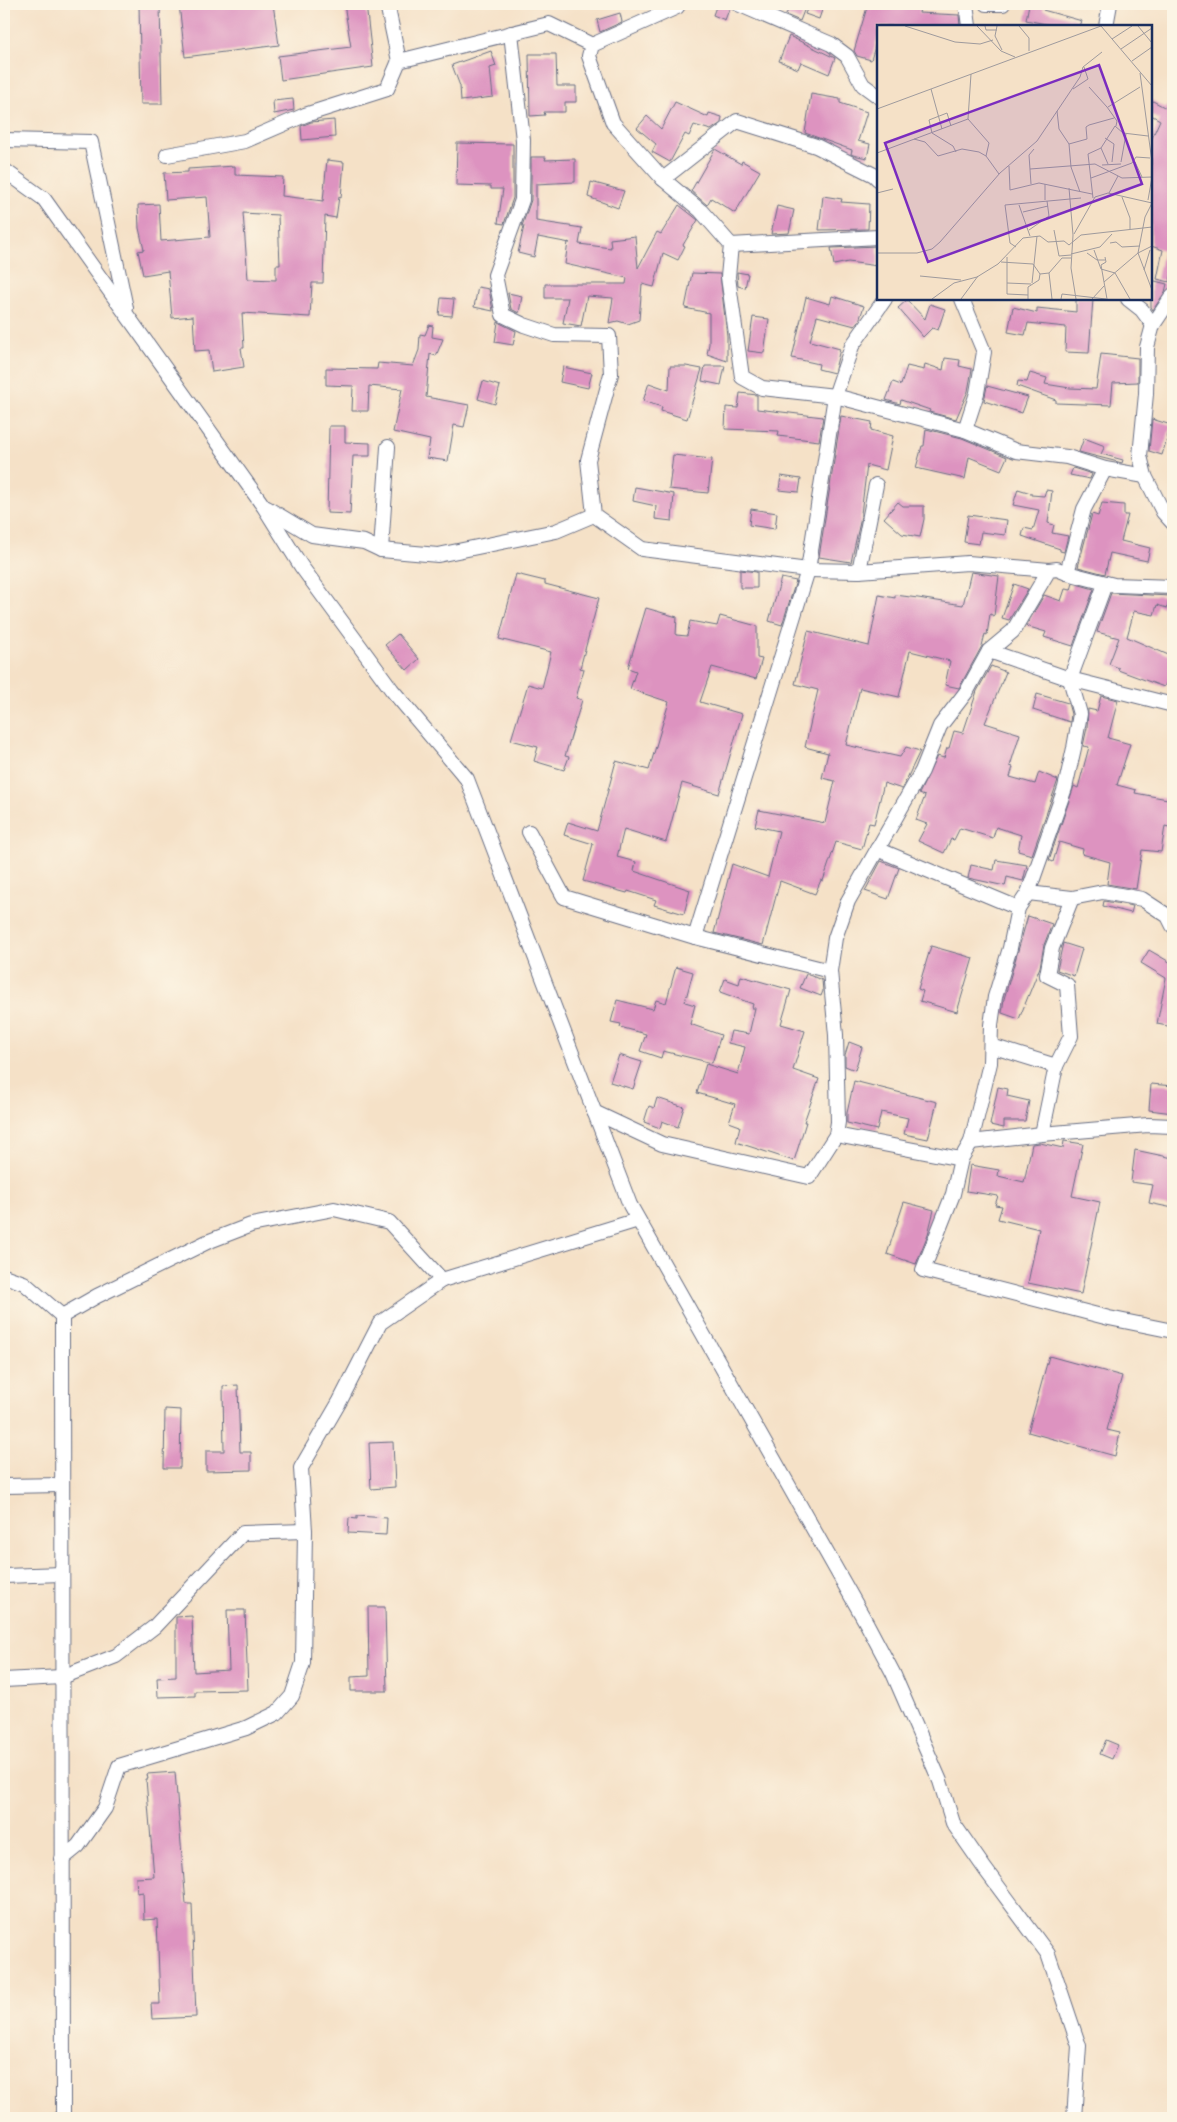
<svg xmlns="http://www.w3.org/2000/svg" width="1177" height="2122" font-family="'Playpen Sans',sans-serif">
<rect width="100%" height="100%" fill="#fcf5e5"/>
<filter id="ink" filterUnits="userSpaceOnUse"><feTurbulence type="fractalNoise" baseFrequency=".02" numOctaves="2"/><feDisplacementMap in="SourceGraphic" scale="10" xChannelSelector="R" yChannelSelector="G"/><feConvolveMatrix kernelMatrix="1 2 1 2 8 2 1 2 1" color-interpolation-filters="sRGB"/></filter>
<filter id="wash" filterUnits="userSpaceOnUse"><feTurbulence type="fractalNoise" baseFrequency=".0096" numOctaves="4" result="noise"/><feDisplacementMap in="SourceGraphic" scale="20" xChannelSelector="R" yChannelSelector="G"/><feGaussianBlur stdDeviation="1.12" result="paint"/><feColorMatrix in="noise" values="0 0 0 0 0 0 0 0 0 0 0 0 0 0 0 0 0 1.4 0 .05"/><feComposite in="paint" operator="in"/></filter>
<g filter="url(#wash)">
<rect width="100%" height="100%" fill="#f5e1c7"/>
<g id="blocks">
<g fill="#dd93c0" fill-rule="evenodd">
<path d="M139,4H160L162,104H141Z"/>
<path d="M179,4H273L279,45L185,57Z"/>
<path d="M344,4H366L373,67L281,80L278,56L351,47Z"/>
<path d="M717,4L730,7L725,20L713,15Z"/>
<path d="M790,4L805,8L800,21L786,15Z"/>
<path d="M809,4H824L819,19L805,14Z"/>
<path d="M868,4H888L887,7L920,8L919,13L959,15L960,26H878V36L871,60L857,56L854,51Z"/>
<path d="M1029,4H1044L1043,10L1082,21L1080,26H1056L1026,20Z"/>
<path d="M620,13L622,22L600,32L597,20Z"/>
<path d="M789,36L835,58L829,74L801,62L798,69L779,61Z"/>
<path d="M491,51L496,66L490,68L493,97L461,101L460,86L452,65Z"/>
<path d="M529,54H556L557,86H576V102H565V112H544L545,115L530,116Z"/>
<path d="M811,94L840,99V103L867,112L858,141L870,144L867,158L853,155L851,154L852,150L805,133Z"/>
<path d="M1173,94V267L1170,282L1157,279L1163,250L1151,246V140L1160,120L1151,115V100L1166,108Z"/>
<path d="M293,99L294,110L274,114L273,101Z"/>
<path d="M675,102L708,117L709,113L722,117L721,123L711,130L694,125L689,136L685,134L670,162L652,152L656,144L637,128L647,116L661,129Z"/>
<path d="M334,120L335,137L302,140L301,126L311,122Z"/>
<path d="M457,143L513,144V198L504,224L498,223L503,189H491V186L456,185Z"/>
<path d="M715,149L741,164L742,161L760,171L735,213L711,198L707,205L691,191Z"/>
<path d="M531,157H546L545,160L575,159V182L536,184V221L582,228L579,244L611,248L610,239L635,236L638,268L657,232L661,234L679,205L698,220L683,245L685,246L678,260L663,253L654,287L642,284L639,320L628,324L618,321L609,323L613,298L587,296L581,326L563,323L568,298H545V284H626L627,278L565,264L568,242L570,243L538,237L534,257L518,253L524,226H522L531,200Z"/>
<path d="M327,160L344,162L341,198L339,197L336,218L325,216L323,283H312L310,317L242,313L244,348H241L244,367L212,372L209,350L195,351L193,316L172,318L168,271L143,275L138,251L144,250L139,228L138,205L159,204L161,241L210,237L207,197L166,200L164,173L188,172V169L235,166V175L283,177L282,196L323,201ZM243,213L278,215L280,265H276V280L248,279Z"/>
<path d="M591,182L624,191L618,208L588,197Z"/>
<path d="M823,196L842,199L841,202L869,204L868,229L819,230Z"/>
<path d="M777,206L794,210L789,233L771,234Z"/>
<path d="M878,246V266L848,262L834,265L831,248Z"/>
<path d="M737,272L748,274L745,288L738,286Z"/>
<path d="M692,273L720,274L727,336V361L707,354L709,344V313L685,308Z"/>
<path d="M1151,280L1167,284L1165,292L1153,310L1151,307Z"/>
<path d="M478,287L489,289L493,311L474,307Z"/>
<path d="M508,293L522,296L519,313L511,309Z"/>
<path d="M832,296L864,306L859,321L855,326L817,316L810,341L840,349L834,373L818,369L819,364L792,358L806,297L830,304Z"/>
<path d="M441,298L454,299L452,316L439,315Z"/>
<path d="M1076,299H1093L1089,353L1065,352L1066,327L1028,323L1025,335L1008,332L1013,307L1037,313V308L1076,312Z"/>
<path d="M907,300L925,319L930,304L945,309L938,330L932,328L923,337L898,308Z"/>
<path d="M753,317L769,319L764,353L748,351Z"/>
<path d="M498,322L516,331L513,345L495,342Z"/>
<path d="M429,325L433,326L432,337L443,339L436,356L430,354L426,397L469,405L464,427L454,425L448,461L427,458L430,440L393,432L402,389L369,386L368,411H352L353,386L326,385V368L377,369L378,363L413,366L419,350L420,334L425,335Z"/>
<path d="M1101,354L1138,358V382L1113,383L1111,405L1056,403V400L1017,386L1018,381L1027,382L1030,373L1047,378L1045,384L1070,388L1096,389Z"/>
<path d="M945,358L960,360L959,366L972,369L968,391L956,419L929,412L930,410L901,400L900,404L886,400L893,382L901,385L907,366L924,370L925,364L943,370Z"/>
<path d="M670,366H686L702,369L687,419L661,411L662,407L643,401L649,383L669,390Z"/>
<path d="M705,366H725L721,385L702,381Z"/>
<path d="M563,367L592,373L588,388L560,382Z"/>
<path d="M483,381L500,386L495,404L478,399Z"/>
<path d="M987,386L1028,397L1022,413L984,401Z"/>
<path d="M740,393L757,395V409L823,417L819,441L778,436L779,431L725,429L726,407L738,408Z"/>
<path d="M841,416L872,422L871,430L893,436L886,470L867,465L860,522L851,562L819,557Z"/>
<path d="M1152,419L1171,425L1162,455L1149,451Z"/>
<path d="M329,426H345V442L370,443V456H353L350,514L327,513Z"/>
<path d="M926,429L962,438L1007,457L1001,470L969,457L965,479L916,468L922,446H924Z"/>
<path d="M1084,438L1105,446L1101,454L1123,460L1122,463L1079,452Z"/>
<path d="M673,455L712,459L708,493L669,489Z"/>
<path d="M1073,468L1092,474L1090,479L1070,475Z"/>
<path d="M781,476L801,479L799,492L779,490Z"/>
<path d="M635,487L674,494L672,521L655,519L656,506L633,501Z"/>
<path d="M1018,489L1031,493V495L1044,496L1046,490L1052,491L1048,523L1054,525L1052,533L1068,536L1064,552L1060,551V549L1022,536L1024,528L1033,530L1039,510L1013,505Z"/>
<path d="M898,502L903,506H924V519L920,537L902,534L884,518Z"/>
<path d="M1102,503L1124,505V515H1128L1121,541L1150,548L1147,561L1110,553L1105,574L1078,567L1092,514L1098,516Z"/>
<path d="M751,509L777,513L775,529L749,525Z"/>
<path d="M968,515L1007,520L1005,535L981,532L979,544L964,542Z"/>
<path d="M740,570L757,572V588H740Z"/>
<path d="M971,572L999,576L994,616L990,614L987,635L985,634L982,646L959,688L945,685L950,661L910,651L899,697L860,688L846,745L900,757L906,747L920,751L902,789L884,783L874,824L869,823L862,849L836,842L823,881L821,880L815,894L780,881L763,945L714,933L732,864L768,877L779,831L755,826L759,810L825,823L835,781L822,778L828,753L805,747L818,690L795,684L808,631L869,646L879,595L895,598V595L918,598L963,605Z"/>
<path d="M516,574L545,581V584L599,598L580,668L584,669L576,698L582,700L565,756L569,757L564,770L534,761L538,747L511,740L528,684L542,688L551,652L499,639Z"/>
<path d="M781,578L796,581L782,625L769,621Z"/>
<path d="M1073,583L1094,589L1073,646L1044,637L1046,632L1026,626L1044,595L1061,601L1065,589L1071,590Z"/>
<path d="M1014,584L1028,589L1009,620L1002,618Z"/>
<path d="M1111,593L1170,596L1167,608L1157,605L1154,615L1134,611L1127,637L1173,657V685L1166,683L1164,687L1118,670L1119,668L1109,664L1119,638L1097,632Z"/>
<path d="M646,608L677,617L676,635L687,636L690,621L717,626L720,616L757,626V658L762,659L756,679L712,667L700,702L742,714L719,794L682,783L666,842L624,829L617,857L636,862L634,871L690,890L684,914L654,905L656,900L628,891L627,893L583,881L593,844L564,835L568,822L597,831L616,761L649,770L669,702L630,689L636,671L628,668Z"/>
<path d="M398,634L419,659L407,670L385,645Z"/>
<path d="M991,666L1006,672L985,723L1020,734L1010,766L1013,767L1010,777L1035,784L1039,772L1058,780L1032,855L1018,851L1021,835L996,827L993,838L960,828L954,840L951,839L944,853L918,841L927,824L916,820L925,796L919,794L937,756L944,758L947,748H949L954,731L963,733L977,691Z"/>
<path d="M1037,694L1068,703L1071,714L1070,722L1033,710Z"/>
<path d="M1101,696L1118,700L1108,738L1130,744L1117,785L1136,790L1135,793L1173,800V828L1165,826L1161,852L1142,850L1136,889L1107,884L1110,862L1082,854L1083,849L1059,842L1053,862L1049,860L1074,786L1078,788L1089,747L1083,746L1087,728L1088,709L1097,711Z"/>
<path d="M996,860L1027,865L1023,881L1007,877L1005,886L968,878L971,865L994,870Z"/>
<path d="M881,861L899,868L888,899L865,891Z"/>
<path d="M1104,901L1133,906L1131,913L1103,906Z"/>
<path d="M1028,916L1052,924L1044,945L1040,967L1019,1019L1002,1013L1004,999Z"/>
<path d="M1063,943L1082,949L1074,976L1057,970Z"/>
<path d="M931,946L973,958L957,1012L920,1001L923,991L918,989Z"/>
<path d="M1149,950L1173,964V1027L1157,1024L1166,978L1141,963Z"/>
<path d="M676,967L693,972L685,1002L695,1005L690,1024L721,1035L712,1063L663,1051L661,1058L640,1051L646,1034L620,1027L621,1024L611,1022L617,1000L653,1009L656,1000L666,1003Z"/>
<path d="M806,974L822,980L823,991L821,996L800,988Z"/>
<path d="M741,976L791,990L781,1024L805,1031L793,1070L819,1079L804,1122H806L794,1161L736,1142L740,1126L729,1122L735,1104L697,1093L706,1064L738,1074L745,1047L728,1043L731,1031L749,1034L755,1008H752L753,1004L720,992L725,979L739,984Z"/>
<path d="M849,1042L862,1047L855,1070L845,1066V1055Z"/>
<path d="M619,1055L642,1062L633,1089L610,1082Z"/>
<path d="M854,1081L937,1102L928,1139L904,1134L908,1118L881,1112L877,1130L847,1123V1113Z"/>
<path d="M1151,1084L1173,1086V1113L1149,1110Z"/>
<path d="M998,1087L1008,1089L1007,1096L1029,1101L1025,1121H1004V1128L990,1125Z"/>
<path d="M657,1098L684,1107L678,1127L662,1121L660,1128L644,1122L649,1106L654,1108Z"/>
<path d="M1064,1141L1083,1144L1072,1196L1100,1202L1081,1294L1028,1283L1039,1229L998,1219L1002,1206L995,1205L998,1196L966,1191L970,1165L999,1170L998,1176L1024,1182L1032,1144L1040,1143L1063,1148Z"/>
<path d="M1135,1150L1173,1158V1208L1149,1203L1153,1185L1131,1182Z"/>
<path d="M904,1202L934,1210L928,1234L916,1264L887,1254Z"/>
<path d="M1049,1356L1122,1376L1107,1430L1120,1433L1115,1456L1028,1432Z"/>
<path d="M238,1385L240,1452H251V1470L206,1471V1451H224L223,1386Z"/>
<path d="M165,1409L181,1410L180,1468H164Z"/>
<path d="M393,1442L395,1487L371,1489L369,1443Z"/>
<path d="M357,1516L387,1518L386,1535L348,1533L349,1518L357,1519Z"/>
<path d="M368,1607H385L387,1691H351V1677L369,1676Z"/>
<path d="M227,1610H245L248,1690L195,1691V1696L158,1697L157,1678L176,1677V1617L192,1616L194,1672L229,1670Z"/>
<path d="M1106,1740L1118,1745L1112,1759L1100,1754Z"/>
<path d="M175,1772L186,1904H192L196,2017L152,2019L151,2004H160L157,1919L144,1920L143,1892L137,1893L136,1878L154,1877L146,1779H148L147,1774Z"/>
</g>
</g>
</g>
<g filter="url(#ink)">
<use href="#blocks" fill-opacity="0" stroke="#676d83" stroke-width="1"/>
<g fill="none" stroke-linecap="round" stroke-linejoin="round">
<g stroke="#676d83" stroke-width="16">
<g id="street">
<path d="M387,4L399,61"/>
<path d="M679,4L677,7L592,45L589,56L613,123L663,179L701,211L731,245L728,277L742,377L762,388L835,396L965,430L1016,451L1067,457L1105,469L1145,476"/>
<path d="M738,4L831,44L847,56L863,85L878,96"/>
<path d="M966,4L969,26"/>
<path d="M986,4H1003"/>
<path d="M1106,26L1110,4"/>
<path d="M511,33L523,140L522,200L495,275L503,315L524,325L554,335L609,336L611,374L588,460L594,515L642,549L808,570L859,571L968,563L1049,570"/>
<path d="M4,140L91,142L126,308"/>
<path d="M167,155L245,141L305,115L387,89L399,61L549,24L592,45"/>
<path d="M4,170L44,199L264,507L301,566L392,690L467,779L630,1205L867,1624L893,1673L940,1781L953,1823L985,1869L1048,1954L1079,2046L1074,2118"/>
<path d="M663,179L737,121L816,146L874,175L878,179"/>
<path d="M731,245L878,237"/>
<path d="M1173,295L1153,325L1147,347L1146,394L1140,456L1145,476L1163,512L1173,523"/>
<path d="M962,299L984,352L977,393L965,430"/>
<path d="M1128,299L1142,310L1153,325"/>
<path d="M267,508L312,535L364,542L381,550L438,555L556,531L594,515"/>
<path d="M381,550L388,447"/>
<path d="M859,571L876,485"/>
<path d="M1067,573L1114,585L1173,587"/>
<path d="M1105,584L1070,679L1080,714L1074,748L1065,788L1028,893L1018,908L1010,948L995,997L991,1025L990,1063L971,1142L961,1159L953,1194L923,1270L1109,1318L1173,1331"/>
<path d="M989,651L1070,679L1173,705"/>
<path d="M529,832L564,897L695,937L830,971"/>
<path d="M877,849L1018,908"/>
<path d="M1028,893L1072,898L1103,892L1142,899L1168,916L1173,926"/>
<path d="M695,937L808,570L835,396L852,346L885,299"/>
<path d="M991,1046L1056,1066"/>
<path d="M594,1112L662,1144L809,1177L836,1135L838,1122L836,1035L830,971L835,938L848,901L922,771L940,726L967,691L989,651L1013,631L1049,570L1057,569L1067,573L1084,509L1105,469"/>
<path d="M1042,1134L1056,1066L1071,1036L1067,985L1047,975L1052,948L1072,898"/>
<path d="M836,1135L961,1159"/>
<path d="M971,1142L1042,1134L1148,1125L1173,1126"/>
<path d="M4,1276L24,1283L62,1316L63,2118"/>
<path d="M62,1316L97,1296L207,1242L251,1225L334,1209L389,1222L442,1280L638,1220"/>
<path d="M4,1486L62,1485"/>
<path d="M4,1576L62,1574"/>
<path d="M4,1680L62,1677L116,1656L154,1627L243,1533L305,1531"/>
<path d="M62,1859L78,1846L105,1808L119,1766L246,1728L277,1713L292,1696L303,1663L305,1531L301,1468L340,1401L380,1323L442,1280"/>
</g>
</g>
<use href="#street" stroke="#fff" stroke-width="14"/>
</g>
</g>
<g transform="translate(877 25)">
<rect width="275" height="275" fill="#f5e1c7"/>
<path fill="none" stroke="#9e9a9d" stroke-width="1" d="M28,1L78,17L103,19L116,15M100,1L124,26L138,32M108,1L109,5H120M120,1L118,11L125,25M142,1L152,13V26M224,1L275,61M261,1L275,18M235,14L255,1M244,24L275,3M255,36L275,22M263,48L275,137M212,62L230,82L240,96L239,101M54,64L65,104M196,64L211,54L207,42M231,82L263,62M0,84L224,1M180,86L182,104L192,119M91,94L112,118L109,131L122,149M74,101L70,88L52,95L55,108L76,121L79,127M228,113L237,119L235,137M37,114L48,117L61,131L85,124L102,127L109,131M224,123L231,139M0,128L91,94L94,49M244,137L249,109M258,137L265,152M225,140L244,139M132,141L133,165L162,158L215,169M153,144L218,139L245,153L275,152M214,153L255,138L259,132L273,133M154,159L152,130L157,124M192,163L196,210L194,243L199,274M203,167L194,142L192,119L210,114L209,102L212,100L237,93M0,168L16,164M232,168L241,151M245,172L253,193V204M216,173L211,129L224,123L238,101L246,108L271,111M168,175V159M271,175L275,152M142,180L153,211M146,187L171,181M152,205L172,191L170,176M177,205L182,231L194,230M197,209L218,172L231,168L275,178M233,218L239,217L245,222L263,221M275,221L261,228L275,265M139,222L133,218L128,180L204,173M217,225L224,244L238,248L253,274M0,228H40L55,224L63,217L123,148L160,116L203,52L206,42L225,27M210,228L220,235H228M194,229L223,222L235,209M130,232V269L151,270M124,237L156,239L163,249M267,245L273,225M172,248L175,274M43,251L84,255M227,257L224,240L229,237L228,232M130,258L154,259M155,258L160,211M55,274L77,258L100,252L121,239L146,213L163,211L171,217L187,216L192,220L204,210L275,202M84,274L101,251M151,274V262L162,255L163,249L172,248L185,233H194M184,274L185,269L229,274M215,274L227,261M230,274L227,257L261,228L268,192L275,178"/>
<path fill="#7b2cbf" fill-opacity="0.15" stroke="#7b2cbf" stroke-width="2.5" d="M222,40L265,159L51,237L8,118Z"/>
<rect width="275" height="275" fill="none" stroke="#1b2f5e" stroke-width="2.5"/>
</g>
<rect width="1177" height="2122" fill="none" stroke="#fcf5e5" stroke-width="20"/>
</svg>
